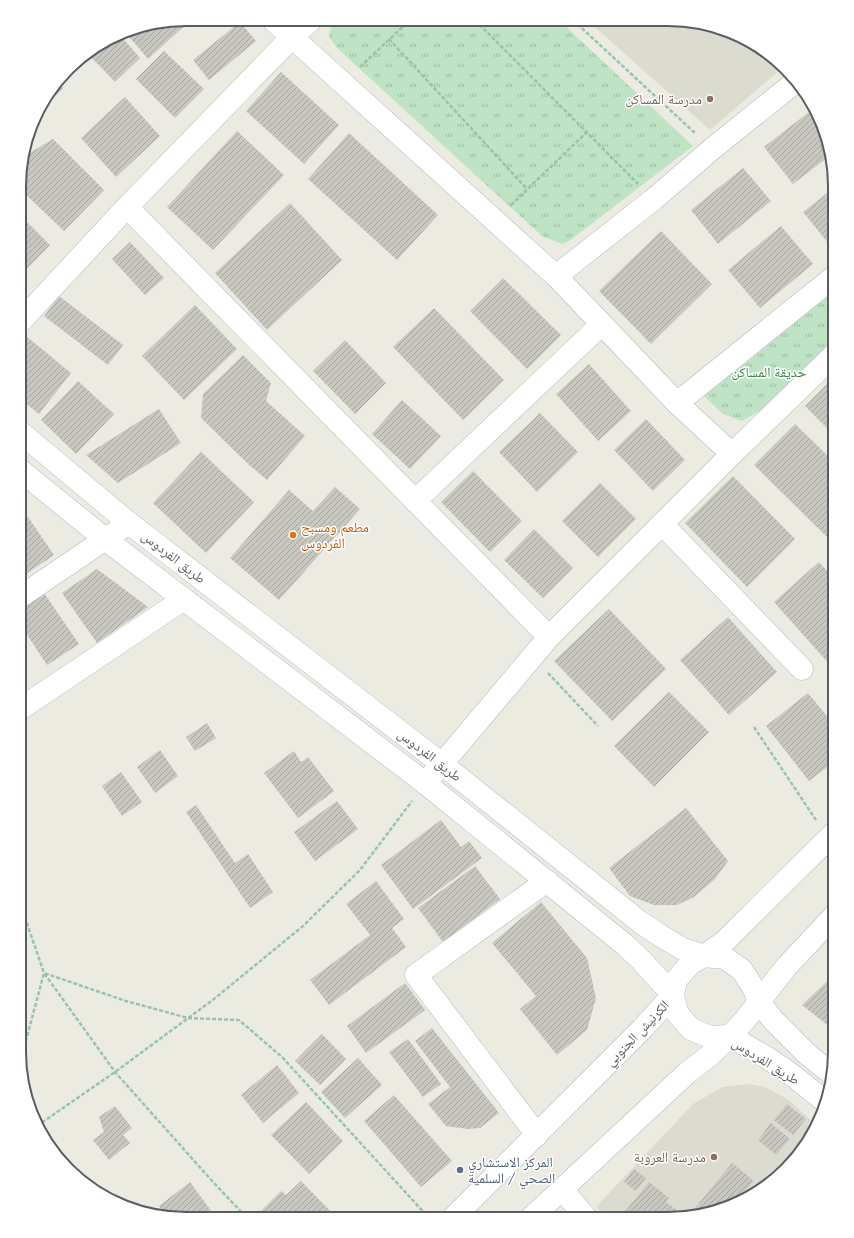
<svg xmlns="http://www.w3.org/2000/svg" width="854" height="1238" font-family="Quicksand,'Noto Naskh Arabic',sans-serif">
<defs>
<pattern id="park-tufts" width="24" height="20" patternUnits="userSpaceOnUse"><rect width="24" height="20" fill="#bee3c5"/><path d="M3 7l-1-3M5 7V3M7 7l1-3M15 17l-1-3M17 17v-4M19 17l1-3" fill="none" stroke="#9dbba3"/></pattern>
<pattern id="building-hatch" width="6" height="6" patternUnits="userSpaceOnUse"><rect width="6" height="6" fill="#c9c8c0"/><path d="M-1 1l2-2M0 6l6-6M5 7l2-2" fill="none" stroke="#a6a69f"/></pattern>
</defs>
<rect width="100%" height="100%" fill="#ecebe1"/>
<g fill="#dcdbcf">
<path d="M587,20H690L731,32L769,53L782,68L710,130Z"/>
<path d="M749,1084L765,1087L789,1100L816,1125L807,1145L778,1178L741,1202L668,1219H606L596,1207L693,1104L722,1087Z"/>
</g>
<g fill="url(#park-tufts)">
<path d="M336,19L559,20L693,146L581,232L569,241L562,244L542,236L337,48L329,37L331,26Z"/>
<path d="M835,285V344L769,406L742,421L723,414L703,395Z"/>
</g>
<g fill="url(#building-hatch)">
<path d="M186,19H192L148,59L125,32L132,28Z"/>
<path d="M240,22L256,41L209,80L193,60Z"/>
<path d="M120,35L140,58L115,82L91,57L106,43Z"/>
<path d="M164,51L204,89L175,118L136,79Z"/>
<path d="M281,72L339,125L304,164L246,111Z"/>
<path d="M58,83L63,88L38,114L41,103Z"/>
<path d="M125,97L160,136L116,177L81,138Z"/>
<path d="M814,108L818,113L828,157L793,184L764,147Z"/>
<path d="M237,131L284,175L213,250L167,207Z"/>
<path d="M349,133L438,215L397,260L308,179Z"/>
<path d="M53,139L104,190L64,231L20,189V164L23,157Z"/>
<path d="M743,168L771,201L718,244L691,210Z"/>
<path d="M835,187V247L833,249L803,212Z"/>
<path d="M290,203L342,260L267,330L215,273Z"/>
<path d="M20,215L50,245L20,276Z"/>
<path d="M781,226L813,264L760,308L728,270Z"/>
<path d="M661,231L712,284L651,344L599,291Z"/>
<path d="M130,242L164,278L145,295L112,259Z"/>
<path d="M503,278L561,335L527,369L470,311Z"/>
<path d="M59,296L123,345L108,365L44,316Z"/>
<path d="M195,305L237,349L184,400L142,356Z"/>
<path d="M434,308L504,380L463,420L393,347Z"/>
<path d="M26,336L71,373L39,414L20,399V343Z"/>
<path d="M345,340L386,383L355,414L313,371Z"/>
<path d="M243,355L271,383L266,401L305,436L267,480L247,463L201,418L203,394Z"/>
<path d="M589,364L631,411L598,441L556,394Z"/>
<path d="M835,376V436L805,406Z"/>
<path d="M78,381L114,414L76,454L41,420Z"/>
<path d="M402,400L441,436L410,469L372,434Z"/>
<path d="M159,409L181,443L118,483L86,455Z"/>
<path d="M540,413L578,452L537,492L499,452Z"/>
<path d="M646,419L685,460L653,491L614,450Z"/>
<path d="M795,424L835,463V533L829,539L754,465Z"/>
<path d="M201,452L254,502L206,553L153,503Z"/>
<path d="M473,471L522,521L490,552L441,502Z"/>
<path d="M733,476L795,539L747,587L685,523Z"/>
<path d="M600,483L636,519L598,557L562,521Z"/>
<path d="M335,487L360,509L279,600L230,558L289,490L313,511Z"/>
<path d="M28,517L54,555L20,578V523Z"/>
<path d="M534,529L573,568L543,598L504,560Z"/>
<path d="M819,562L835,580V661L830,665L774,602Z"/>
<path d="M97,569L148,607L97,643L62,593Z"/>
<path d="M44,593L79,644L47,665L20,624V610Z"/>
<path d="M609,609L666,669L612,721L554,661Z"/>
<path d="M728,617L777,672L729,715L680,660Z"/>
<path d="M669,692L709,732L654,787L614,746Z"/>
<path d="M808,693L835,726V761L809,781L766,726Z"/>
<path d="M207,723L216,738L195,751L186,737Z"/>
<path d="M160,750L178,776L155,793L137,767Z"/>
<path d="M294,751L301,762L308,757L334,791L298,818L264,773Z"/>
<path d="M121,772L142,802L122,816L102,786Z"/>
<path d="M337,801L358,829L315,861L294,832Z"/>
<path d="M196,805L235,863L248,854L273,892L250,908L186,812Z"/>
<path d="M686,808L728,861L715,879L694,897L677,905H654L630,896L609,868Z"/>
<path d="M441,820L461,847L469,841L482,858L413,909L381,865Z"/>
<path d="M475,866L500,899L443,942L418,908Z"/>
<path d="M376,881L404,919L392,928L406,947L329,1005L310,980L370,935L346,904Z"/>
<path d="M541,902L587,958L596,998L587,1030L557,1055L520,1009L536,996L492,943Z"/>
<path d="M835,974V1031L802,1005Z"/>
<path d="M405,983L425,1010L366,1053L347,1026Z"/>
<path d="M432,1028L499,1113L480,1128L468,1129L446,1126L428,1104L450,1087L415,1041Z"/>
<path d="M322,1034L346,1059L320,1085L295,1061Z"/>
<path d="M408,1039L441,1084L423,1097L389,1052Z"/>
<path d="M358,1058L382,1085L345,1118L321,1092Z"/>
<path d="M277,1065L299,1093L263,1123L241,1095Z"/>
<path d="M394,1095L452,1161L421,1187L364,1121Z"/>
<path d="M306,1102L343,1141L309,1174L271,1135Z"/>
<path d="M787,1104L806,1119L793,1135L774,1120Z"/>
<path d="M115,1106L132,1128L123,1135L130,1143L109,1160L93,1140L104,1132L99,1117Z"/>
<path d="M771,1123L790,1139L776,1155L758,1140Z"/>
<path d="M732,1163L754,1181L735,1203L690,1214Z"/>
<path d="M634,1169L646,1178L636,1191L624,1182Z"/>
<path d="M301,1181L337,1218H265L260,1212L281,1191L286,1195Z"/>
<path d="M190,1182L212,1212L205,1218H168L159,1206Z"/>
<path d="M649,1182L669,1198L666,1202L683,1215L668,1219H630L623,1214Z"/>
<path d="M223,1212L228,1218H217Z"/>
<path d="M558,1212L563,1219H550Z"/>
</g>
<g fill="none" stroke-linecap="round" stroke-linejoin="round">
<g stroke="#b7b8bd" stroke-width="23">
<g id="street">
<path d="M272,19L556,276L677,403L732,454"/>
<path d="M127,207L549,637"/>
<path d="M556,276L654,199L712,149L794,83"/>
<path d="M20,322L127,207L292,37L312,19"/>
<path d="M677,403L835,276"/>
<path d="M415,501L602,324"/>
<path d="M662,524L802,669"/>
<path d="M20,597L129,523"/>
<path d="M20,709L184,599"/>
<path d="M425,783L442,764L549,637L732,454L835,354"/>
<path d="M537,1135L416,975L547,881"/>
<path d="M562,1189L587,1219"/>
</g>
</g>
<g stroke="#babbc2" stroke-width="23">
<g id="secondary">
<path d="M20,432L129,523L442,764L640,922L661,936L683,949L704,956L725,958L742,970L754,989L759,1002L774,1021L807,1054L832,1074"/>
<path d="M20,470L105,539L425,783L624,944L641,960L673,995L677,1013L691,1029L710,1037L730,1036L772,1061L792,1075L827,1103"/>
<path d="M453,1218L642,1029L673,995L676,980L691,963L704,956L724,942L835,832"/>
<path d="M530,1219L687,1073L709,1056L730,1036L745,1020L786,967L835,915"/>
</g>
</g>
<g stroke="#98c3ac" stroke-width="2.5" stroke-dasharray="4 2" stroke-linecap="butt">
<path d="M475,20L638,184"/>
<path d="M573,20L696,134"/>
<path d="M389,39L527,189"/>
<path d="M360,67L410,20"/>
<path d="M511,205L587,132"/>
<path d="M548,673L598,726"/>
<path d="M754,727L816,820"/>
<path d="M19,900L44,973L115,1072L213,1182L247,1218"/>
<path d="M21,1059L44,973L126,1001L188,1018L239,1020L282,1057L429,1218"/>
<path d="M37,1126L115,1072L214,999L303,926L360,870L412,801"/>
</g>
<use href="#street" stroke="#fff" stroke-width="22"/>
<use href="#secondary" stroke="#fff" stroke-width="22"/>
</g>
<g fill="#8d6e63" stroke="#fff" stroke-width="1.5">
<circle cx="710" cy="99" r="4"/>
<circle cx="714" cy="1157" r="4"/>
</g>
<circle fill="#e8710a" stroke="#fff" stroke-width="1.5" cx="293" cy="535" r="4"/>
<circle fill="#5c6f8a" stroke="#fff" stroke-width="1.5" cx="460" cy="1170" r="4"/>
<g text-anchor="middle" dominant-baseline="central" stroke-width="3" stroke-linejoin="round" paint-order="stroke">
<g font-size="14" fill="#785e54" stroke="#fff" text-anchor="end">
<text x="702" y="99">مدرسة المساكن</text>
<text x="706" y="1157">مدرسة العروبة</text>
</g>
<g font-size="14" fill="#388149" stroke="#fff">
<text x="769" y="372">حديقة المساكن</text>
</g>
<g font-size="14" fill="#c56008" stroke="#fff" text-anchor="start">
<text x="301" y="527">مطعم ومسبح<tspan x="301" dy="16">الفردوس</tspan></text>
</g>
<g font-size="14" fill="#5a5c61" stroke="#fff">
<text transform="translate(174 557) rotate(38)">طريق الفردوس</text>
<text transform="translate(430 755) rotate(38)">طريق الفردوس</text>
<text transform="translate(637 1033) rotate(-46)">الكرنيش الجنوبي</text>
<text transform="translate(766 1061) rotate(32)">طريق الفردوس</text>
</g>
<g font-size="14" fill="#4e5e75" stroke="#fff" text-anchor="start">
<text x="468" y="1162">المركز الاستشاري<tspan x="468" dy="16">الصحي / السلمية</tspan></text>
</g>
</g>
<path d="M0 0H854V1238H0ZM186 26H668A160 160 0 0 1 828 186V1052A160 160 0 0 1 668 1212H186A160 160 0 0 1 26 1052V186A160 160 0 0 1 186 26Z" fill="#fff" fill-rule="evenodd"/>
<path fill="none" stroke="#5a5c61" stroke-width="2" d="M186 26H668A160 160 0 0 1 828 186V1052A160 160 0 0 1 668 1212H186A160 160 0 0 1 26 1052V186A160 160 0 0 1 186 26Z"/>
</svg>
